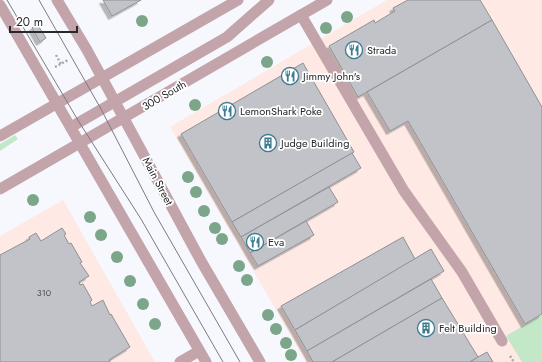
<svg xmlns="http://www.w3.org/2000/svg" width="542" height="362" font-family="Jost,sans-serif">
<defs>
<filter id="shadow"><feDropShadow dx="-3.5" dy="3.5" stdDeviation="0" flood-color="#0004"/></filter>
</defs>
<rect width="100%" height="100%" fill="#f6f8fd"/>
<g fill="#fee9e5">
<path d="M387,0H542V362H306L170,127Z"/>
<path d="M63,200L155,362H0V236Z"/>
</g>
<g fill="#c3e8c7">
<path d="M15,135L18,139L0,151V144Z"/>
<path d="M542,315V362H522L506,336Z"/>
</g>
<g fill="#c2c3c8" stroke="#909195" filter="url(#shadow)">
<path d="M103,0H141L112,16Z"/>
<path d="M408,0H480L492,20L358,97L329,46L374,20L375,23L395,11L393,8Z"/>
<path d="M492,20L542,107V314L525,324L408,121L390,131L367,92Z"/>
<path d="M37,24L46,38L40,42L32,28Z"/>
<path d="M303,63L354,152L232,222L181,134Z"/>
<path d="M352,153L361,168L241,237L232,222Z"/>
<path d="M329,187L338,202L250,253L241,237Z"/>
<path d="M306,221L314,235L258,266L250,253Z"/>
<path d="M62,228L66,234L64,235L69,244L71,243L82,262L80,263L89,276L79,282L80,285L83,284L92,300L90,302L92,306L103,300L110,315L111,314L130,347L109,360L110,362H0V255L30,239L29,237L36,233L41,241Z"/>
<path d="M403,237L415,259L295,330L281,306Z"/>
<path d="M431,249L444,271L307,351L295,330Z"/>
<path d="M431,279L442,298L332,362H313L307,351Z"/>
<path d="M442,298L478,357L470,362H332Z"/>
<path d="M487,352L493,362H470L478,357Z"/>
</g>
<g fill="none" stroke-linecap="round" stroke-linejoin="round">
<g stroke="#a7a9ac" stroke-width="2.5" stroke-dasharray="2 2" stroke-linecap="butt">
<path d="M56,55L61,64"/>
<path d="M55,67L68,60"/>
<path d="M510,356L514,362"/>
</g>
<g stroke="#c3a4aa" stroke-width="11">
<path d="M301,15L404,191L462,272L502,341"/>
<path d="M180,362L199,351"/>
</g>
<g stroke="#c3a4aa" stroke-width="11">
<path d="M57,0L87,50L201,261L260,362"/>
<path d="M0,5L206,362"/>
</g>
<g stroke="#c3a4aa" stroke-width="11">
<path d="M71,127L227,37L269,0"/>
<path d="M0,136L238,0"/>
<path d="M0,189L327,0"/>
</g>
<g stroke="#7b7c7f" stroke-width="1">
<path d="M7,0L79,122L141,219L223,362"/>
<path d="M39,0L101,109L154,212L240,362"/>
</g>
</g>
<g fill="#7ca68a">
<circle cx="347" cy="17" r="6"/>
<circle cx="142" cy="21" r="6"/>
<circle cx="326" cy="28" r="6"/>
<circle cx="267" cy="62" r="6"/>
<circle cx="195" cy="105" r="6"/>
<circle cx="188" cy="177" r="6"/>
<circle cx="196" cy="192" r="6"/>
<circle cx="33" cy="200" r="6"/>
<circle cx="204" cy="211" r="6"/>
<circle cx="90" cy="217" r="6"/>
<circle cx="215" cy="228" r="6"/>
<circle cx="101" cy="235" r="6"/>
<circle cx="222" cy="239" r="6"/>
<circle cx="117" cy="257" r="6"/>
<circle cx="239" cy="266" r="6"/>
<circle cx="247" cy="280" r="6"/>
<circle cx="130" cy="281" r="6"/>
<circle cx="143" cy="304" r="6"/>
<circle cx="268" cy="315" r="6"/>
<circle cx="155" cy="324" r="6"/>
<circle cx="276" cy="329" r="6"/>
<circle cx="286" cy="343" r="6"/>
<circle cx="291" cy="355" r="6"/>
</g>
<defs>
<g id="restaurant-ring" transform="scale(0.9)"><circle r="9.5" fill="#fff" stroke="#3d7c91" stroke-width="1.5"/><path d="M-5-6h1v4h1v-4h1v4h1v-4h1v5L-1.5 .5V6h-2V.5L-5-1ZM5-6V6H3V1.5H1.5Q1.5-4 5-6Z" fill="#3d7c91"/></g>
<g id="building-ring" transform="scale(0.9)"><circle r="9.5" fill="#fff" stroke="#3d7c91" stroke-width="1.5"/><path d="M-4-6H4V6H1V3H-1V6H-4ZM-2.5-4.3h1.7v1.8h-1.7ZM.8-4.3h1.7v1.8H.8ZM-2.5-1h1.7V.8h-1.7ZM.8-1h1.7V.8H.8Z" fill="#3d7c91"/></g>
</defs>
<g fill-rule="evenodd">
<use href="#restaurant-ring" x="354" y="50"/>
<use href="#restaurant-ring" x="290" y="76"/>
<use href="#restaurant-ring" x="227" y="111"/>
<use href="#building-ring" x="268" y="143"/>
<use href="#restaurant-ring" x="255" y="242"/>
<use href="#building-ring" x="426" y="328"/>
</g>
<g text-anchor="middle" dominant-baseline="central" stroke-width="3.5" stroke-linejoin="round" paint-order="stroke">
<g font-size="9" fill="#4e4f51">
<text x="44" y="292">310</text>
</g>
<g font-size="11" fill="#272829" stroke="#fff" text-anchor="start">
<text x="367" y="50">Strada</text>
<text x="303" y="76">Jimmy John's</text>
<text x="240" y="111">LemonShark Poke</text>
<text x="281" y="143">Judge Building</text>
<text x="268" y="242">Eva</text>
<text x="439" y="328">Felt Building</text>
</g>
<g font-size="11" fill="#272829" stroke="#fff">
<text transform="translate(164 95) rotate(-30)">300 South</text>
<text transform="translate(158 181) rotate(62)">Main Street</text>
</g>
</g>
<path d="M10 26v6h67v-6" fill="none" stroke="#272829" stroke-width="2"/>
<text x="16" y="26" font-size="12" fill="#272829" stroke="#ffffff" stroke-width="3" paint-order="stroke">20 m</text>
</svg>
